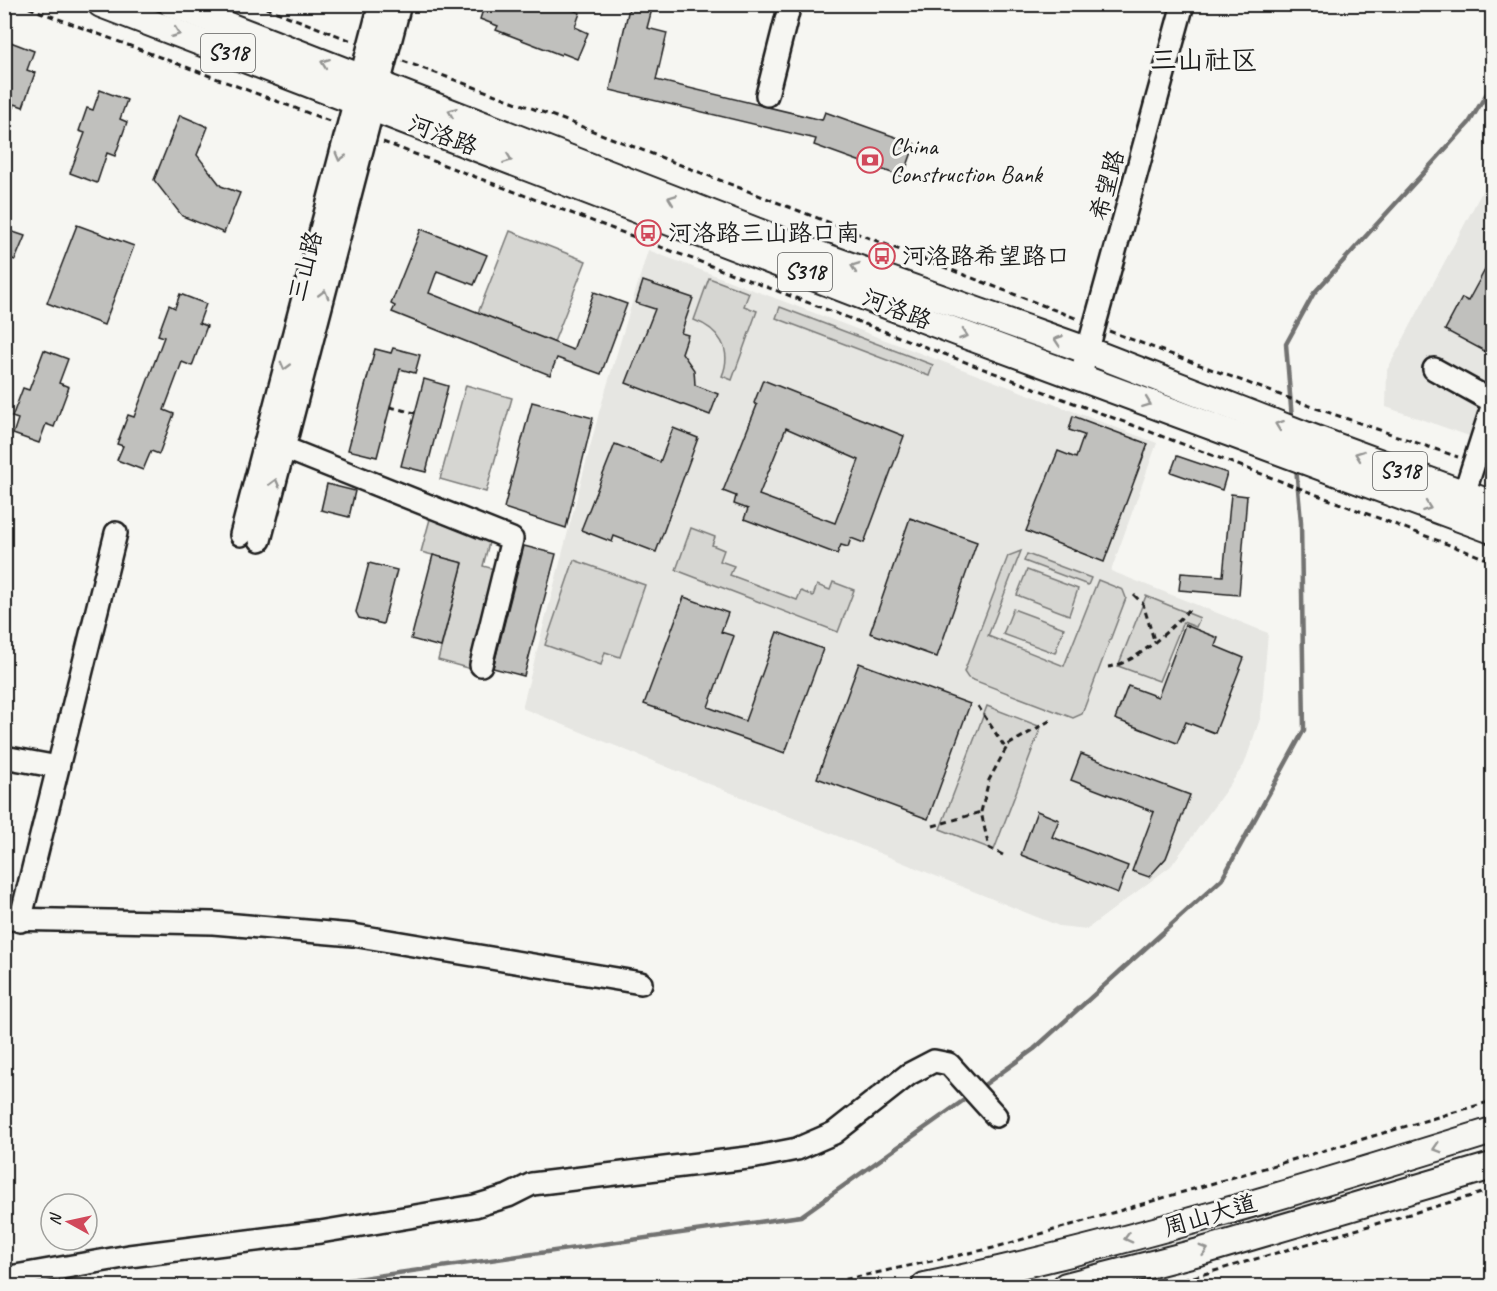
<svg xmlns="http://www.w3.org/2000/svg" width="1497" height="1291" font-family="Caveat,'LXGW WenKai TC',sans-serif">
<rect width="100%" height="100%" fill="#f6f6f2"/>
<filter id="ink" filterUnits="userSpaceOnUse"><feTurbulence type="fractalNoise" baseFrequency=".0167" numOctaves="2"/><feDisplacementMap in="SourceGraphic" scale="12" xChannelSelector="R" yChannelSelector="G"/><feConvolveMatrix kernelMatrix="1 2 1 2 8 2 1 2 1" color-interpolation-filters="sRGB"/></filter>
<g filter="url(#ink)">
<g fill="#e6e6e2">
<path d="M1492,173V444L1386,407L1387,370Z"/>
<path d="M648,250L1157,443L1111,571L1268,633L1261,716L1244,765L1171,866L1087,929L1059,926L522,708L600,409Z"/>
</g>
<g fill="#d6d6d2" stroke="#797977" stroke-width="1.5">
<path d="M510,231L586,261L554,342L478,313Z"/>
<path d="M709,278L749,293L744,306L757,311L732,380L722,376C733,350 719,329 694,320Z"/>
<path d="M780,307L933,365L929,376L776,318Z"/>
<path d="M466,385L512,398L486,492L440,479Z"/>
<path d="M430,519L491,535L483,566L498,570L471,669L438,660L463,563L421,552Z"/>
<path d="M691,528L715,537L712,545L724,550L720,561L734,566L730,575L797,600L801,591L813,596L817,585L830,590L833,582L854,590L838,632L676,570Z"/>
<path d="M1021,551L988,636L1064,666L1098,580L1123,590L1126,598L1082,714L1073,718L968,678L964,672L1008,556Z"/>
<path d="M1027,554L1091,578L1088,585L1024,561Z"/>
<path d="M574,560L645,585L620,657L605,652L601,665L545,645Z"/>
<path d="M1027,570L1078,589L1069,615L1017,595Z"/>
<path d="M1146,596L1200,618L1196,627L1183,622L1159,681L1118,666Z"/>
<path d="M1013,609L1064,628L1055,653L1003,634Z"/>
<path d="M987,706L1041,727L994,850L940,829Z"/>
</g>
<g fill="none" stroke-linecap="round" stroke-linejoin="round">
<g stroke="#727271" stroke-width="4.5">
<path d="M1292,420L1286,344L1314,293L1469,123L1492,85"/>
<path d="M980,1088L1034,1049L1222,879L1304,730L1301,522L1296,467"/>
<path d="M306,1286L801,1216L971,1095"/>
</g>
</g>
<g fill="#c0c0bd" stroke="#1c1c1c" stroke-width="1.5" fill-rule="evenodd">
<path d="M485,4H559L580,13L575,27L588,33L577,59L562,53L561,55L496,30L498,26L480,19Z"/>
<path d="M630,4L652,9L647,28L667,33L656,80L822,120L825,112L915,144L903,177L814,145L816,139L610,90Z"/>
<path d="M8,41L34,51L27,70L35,73L23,107L15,104L6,128L4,50Z"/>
<path d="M100,90L127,100L120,119L127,122L115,156L107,153L97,183L70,173L85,133L79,131L87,108L93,110Z"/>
<path d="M180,115L208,127L197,155L221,186L240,193L224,233L182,216L154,180Z"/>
<path d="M77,225L134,246L104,325L47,303Z"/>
<path d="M4,229L25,236L15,260L4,256Z"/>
<path d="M421,229L487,255L474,285L437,271L429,293L573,350L594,292L627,304L601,374L557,358L550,375L392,312L395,306L391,304Z"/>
<path d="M1492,257V355L1445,330L1462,298L1468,301Z"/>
<path d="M643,281L693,298L681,333L688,335L682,353L694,370L695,385L718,394L710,415L626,383L655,309L636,303Z"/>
<path d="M180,294L206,304L199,323L207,326L192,366L182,362L164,410L174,414L159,454L151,451L143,470L117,460L123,446L117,444L128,415L134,417L164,337L158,335L169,305L175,308Z"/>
<path d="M393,348L420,355L415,373L400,369L377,457L348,450L375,349L391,353Z"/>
<path d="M44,350L68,359L59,383L69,387L54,427L46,424L39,443L13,434L18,419L12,417L23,388L29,390Z"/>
<path d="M424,379L448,386L426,472L401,466Z"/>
<path d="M763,380L904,436L864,543L851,538L848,547L841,545L837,554L744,519L748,509L734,504L736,496L723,491L757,405L754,403ZM786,428L859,460L835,523L759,495Z"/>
<path d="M532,402L593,418L566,528L504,508Z"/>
<path d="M1073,416L1148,444L1104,562L1026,531L1058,451L1076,458L1084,435L1069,430Z"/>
<path d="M673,428L698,438L656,552L614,536L612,542L581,530L615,444L660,462Z"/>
<path d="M1177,456L1227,473L1222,490L1171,472Z"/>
<path d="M327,484L355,491L349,517L321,510Z"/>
<path d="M1231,494L1247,496L1239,595L1179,590L1181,573L1223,576Z"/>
<path d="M910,518L977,542L937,657L870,633Z"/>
<path d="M524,546L556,554L524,676L493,668Z"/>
<path d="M433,555L463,563L441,647L411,639Z"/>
<path d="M369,563L397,570L383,624L359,618L356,612Z"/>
<path d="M684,597L728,613L721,632L734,636L708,707L745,721L777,632L823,649L785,753L644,704Z"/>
<path d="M1185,625L1218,638L1215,646L1244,658L1215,733L1186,722L1177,743L1115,719L1128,686L1158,697Z"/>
<path d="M859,663L970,704L928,819L817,778Z"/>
<path d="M1081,754L1190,795L1166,858L1149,877L1132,871L1154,812L1071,780Z"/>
<path d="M1037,811L1059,820L1052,837L1128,866L1118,893L1021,855Z"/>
</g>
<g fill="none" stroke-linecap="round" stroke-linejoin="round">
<g stroke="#1c1c1c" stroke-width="26">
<g id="minor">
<path d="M767,95L790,4"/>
<path d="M1434,369L1492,401"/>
<path d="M1080,378L1183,4"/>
<path d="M272,443L512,539L481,665"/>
<path d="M1464,494L1492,407"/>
<path d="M241,535L380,4"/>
<path d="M260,540L400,4"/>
<path d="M4,757L58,767"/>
<path d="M4,919L213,923L353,935L641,983"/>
<path d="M20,921L116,533"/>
<path d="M1009,1268L1014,1286"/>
<path d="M4,1278L129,1256L320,1232L475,1206L508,1196L532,1184L756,1157L797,1149L834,1133L909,1074L934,1061L949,1064L996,1116"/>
</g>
</g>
<g stroke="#1c1c1c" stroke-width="30">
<g id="major">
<path d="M101,4L957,332L1492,530"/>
<path d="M172,4L789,244L1089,351L1308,436L1492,504"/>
<path d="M925,1286C1117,1247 1305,1189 1492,1131"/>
<path d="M1066,1286L1199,1252L1492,1166"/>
</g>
</g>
<g stroke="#1c1c1c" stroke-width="3" stroke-dasharray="6 4.5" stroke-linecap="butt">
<path d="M19,4L332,122"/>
<path d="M256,4L352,41"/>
<path d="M403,61L575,124L1078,319"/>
<path d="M383,142L1492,561"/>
<path d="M1109,331L1307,405L1458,457"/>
<path d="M390,407L415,413"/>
<path d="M1134,595L1143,604L1154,640"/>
<path d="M1108,667C1136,664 1170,629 1190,609"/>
<path d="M978,706L1006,749"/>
<path d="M933,826L981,812"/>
<path d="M1003,855L989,848L981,812L989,780L1008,745L1051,720"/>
<path d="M814,1286L993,1248L1492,1101"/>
<path d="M1163,1286L1492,1190"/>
</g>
<use href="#minor" stroke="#f6f6f2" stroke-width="21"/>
<use href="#major" stroke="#f6f6f2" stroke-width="26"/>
</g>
<defs><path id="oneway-chevron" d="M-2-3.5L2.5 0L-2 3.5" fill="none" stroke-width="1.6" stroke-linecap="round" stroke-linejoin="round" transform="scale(1.5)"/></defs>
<g stroke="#949492">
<use href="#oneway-chevron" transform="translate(176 33) rotate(21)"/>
<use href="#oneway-chevron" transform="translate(325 63) rotate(-159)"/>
<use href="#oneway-chevron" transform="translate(452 112) rotate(-158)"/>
<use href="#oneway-chevron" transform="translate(340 157) rotate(105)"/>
<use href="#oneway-chevron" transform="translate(508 159) rotate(21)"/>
<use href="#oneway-chevron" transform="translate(672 199) rotate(-159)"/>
<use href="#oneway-chevron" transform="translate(855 267) rotate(-160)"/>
<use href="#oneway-chevron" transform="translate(324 294) rotate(-75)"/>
<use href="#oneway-chevron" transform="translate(964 335) rotate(19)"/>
<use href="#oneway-chevron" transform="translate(1058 340) rotate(-161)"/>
<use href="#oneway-chevron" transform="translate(285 366) rotate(105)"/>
<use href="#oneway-chevron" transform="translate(1147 403) rotate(21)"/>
<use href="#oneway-chevron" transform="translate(1279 425) rotate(-159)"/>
<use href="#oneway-chevron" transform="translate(1359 455) rotate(-160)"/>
<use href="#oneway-chevron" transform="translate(275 483) rotate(-75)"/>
<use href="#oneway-chevron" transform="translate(1427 507) rotate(20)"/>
<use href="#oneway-chevron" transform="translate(1437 1148) rotate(163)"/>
<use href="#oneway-chevron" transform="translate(1128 1238) rotate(165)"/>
<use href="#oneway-chevron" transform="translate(1204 1250) rotate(-16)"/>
</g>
</g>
<defs>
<g id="bank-ring" transform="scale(1.35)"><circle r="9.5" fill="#f6f6f2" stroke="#d1495b" stroke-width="1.5"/><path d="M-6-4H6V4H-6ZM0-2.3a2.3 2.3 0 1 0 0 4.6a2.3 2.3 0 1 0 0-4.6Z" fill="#d1495b"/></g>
<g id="bus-ring" transform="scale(1.35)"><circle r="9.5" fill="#f6f6f2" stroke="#d1495b" stroke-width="1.5"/><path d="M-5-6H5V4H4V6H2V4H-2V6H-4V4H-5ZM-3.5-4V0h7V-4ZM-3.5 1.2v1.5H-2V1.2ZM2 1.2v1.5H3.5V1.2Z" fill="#d1495b"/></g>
</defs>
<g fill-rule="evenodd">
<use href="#bank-ring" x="870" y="160"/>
<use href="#bus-ring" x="648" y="233"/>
<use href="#bus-ring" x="882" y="256"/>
</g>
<g text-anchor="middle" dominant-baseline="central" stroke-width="6" stroke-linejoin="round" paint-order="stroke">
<g fill="#f6f6f2" stroke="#5d5d5c" stroke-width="1.5">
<rect x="201" y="34" width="54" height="38" rx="4.5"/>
<rect x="778" y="253" width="54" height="38" rx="4.5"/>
<rect x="1373" y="452" width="54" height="38" rx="4.5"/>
</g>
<g font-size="22" font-weight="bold" fill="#1c1c1c">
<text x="228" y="53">S318</text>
<text x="805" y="272">S318</text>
<text x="1400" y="471">S318</text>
</g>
<g font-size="24" fill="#1c1c1c" stroke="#f6f6f2">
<text transform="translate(443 135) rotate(21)">河洛路</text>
<text transform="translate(1107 185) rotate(-75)">希望路</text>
<text transform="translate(305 266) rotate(-75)">三山路</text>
<text transform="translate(897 309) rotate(21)">河洛路</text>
<text transform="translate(1210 1215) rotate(-16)">周山大道</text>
</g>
<g font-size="24" fill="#1c1c1c" stroke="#f6f6f2" text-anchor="start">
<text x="890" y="146">China<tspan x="890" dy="28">Construction Bank</tspan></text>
<text x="668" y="233">河洛路三山路口南</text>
<text x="902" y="256">河洛路希望路口</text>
</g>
<g font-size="27" fill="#1c1c1c" stroke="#f6f6f2">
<text x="1204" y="60">三山社区</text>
</g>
</g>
<rect width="1497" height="1291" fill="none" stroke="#f6f6f2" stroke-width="24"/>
<rect x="12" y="12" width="1473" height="1267" fill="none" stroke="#1c1c1c" stroke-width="2" filter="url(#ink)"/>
<g transform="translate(69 1222) rotate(278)"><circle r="28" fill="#f6f6f2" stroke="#9f9f9c" stroke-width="1.5"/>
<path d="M0-4.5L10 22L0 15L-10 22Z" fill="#d1495b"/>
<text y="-9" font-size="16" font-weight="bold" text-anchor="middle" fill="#1c1c1c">N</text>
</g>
</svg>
